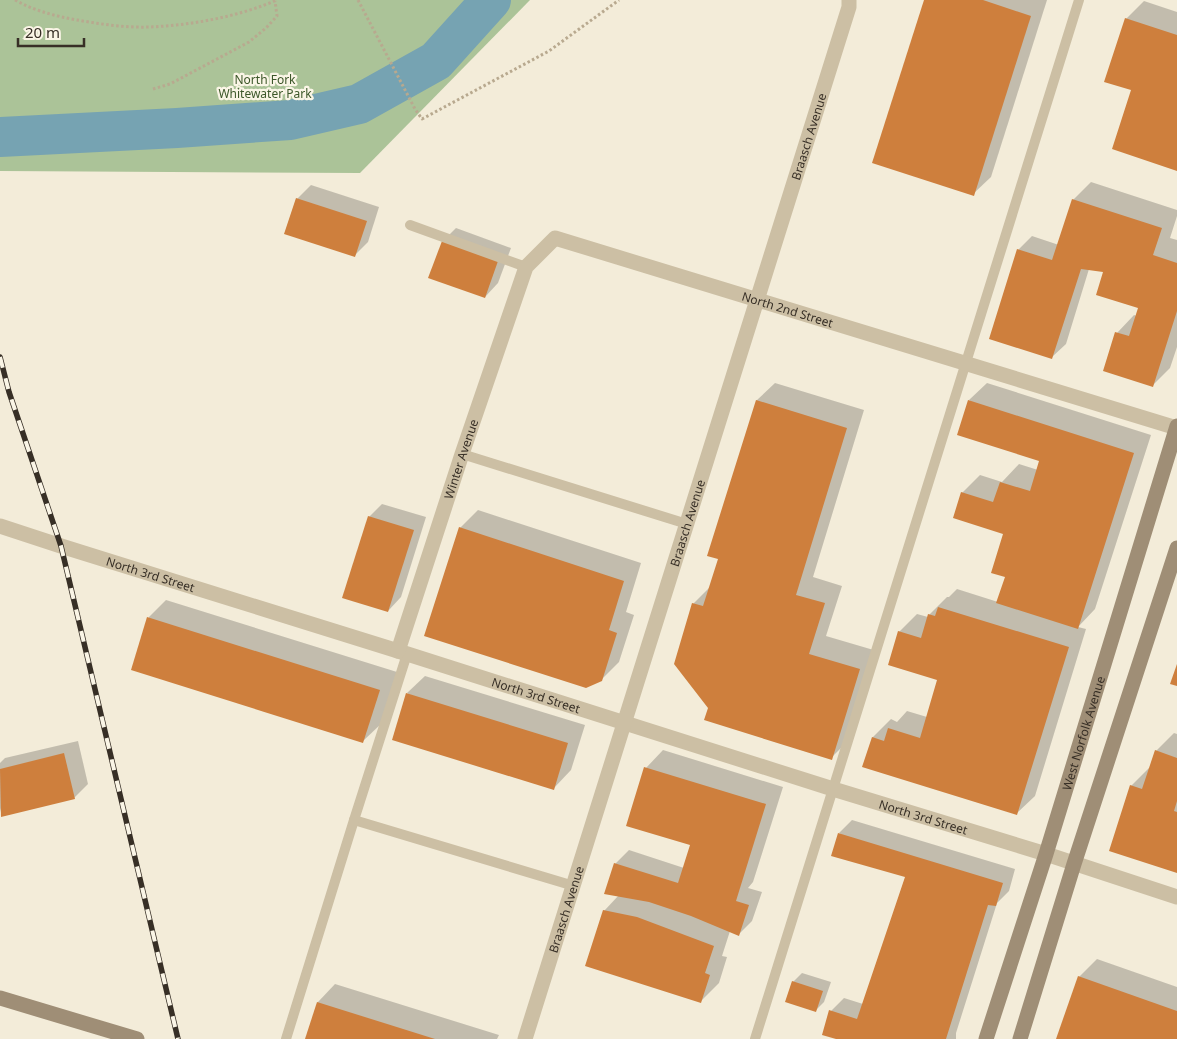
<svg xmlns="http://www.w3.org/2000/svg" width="1177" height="1039" font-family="'Noto Sans',sans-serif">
<rect width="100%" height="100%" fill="#f3ecd9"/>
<path fill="#abc398" d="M0,0H530L360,173L0,171Z"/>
<g fill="#0003">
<path d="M926,0H1047L991,177L973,194Z"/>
<path d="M1144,1L1177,12V169L1133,90L1126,19Z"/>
<path d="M1091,182L1177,210V216L1170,238L1177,240V347L1170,368L1152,386L1117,333L1134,315L1137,316L1139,308L1105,271L1089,269L1066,344L1052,357L1018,250L1032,236L1059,245L1073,200Z"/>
<path d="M311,185L379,207L368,242L355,255L297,199Z"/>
<path d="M456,228L511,248L498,283L485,297L443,241Z"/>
<path d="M775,383L864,410L813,577L842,586L826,636L877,651L849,740L831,758L709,708L693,604L711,586L719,559L757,400Z"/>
<path d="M987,383L1151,435L1095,609L1078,627L1086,629L1035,796L1017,813L864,766L873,737L891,719L897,722L907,711L927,717L939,680L899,632L917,614L928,617L929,615L947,597H949L957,589L998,602L1006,576L1005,533L962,493L980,475L1002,482L1019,464L1038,470L1041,461L969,400Z"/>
<path d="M382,504L426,517L401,597L388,611L369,517Z"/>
<path d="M478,510L641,563L626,612L634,615L619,662L601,680L460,528Z"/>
<path d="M166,600L397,672L381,724L363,741L132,669L149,617Z"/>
<path d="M425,676L585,725L571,770L554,788L407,693Z"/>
<path d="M1174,733L1177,734V871L1131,786L1149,768H1150L1156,751Z"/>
<path d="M78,741L88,784L74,798L2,816L0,808V763L5,758Z"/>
<path d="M663,750L783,787L753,882L748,888L762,892L752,921L739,934L730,931L722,956L727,957L719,983L701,1001L604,911L619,895L615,864L629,850L684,868L692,845L646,768Z"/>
<path d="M852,820L1015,869L1009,891L997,903L956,1033V1039H841L831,1011L844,998L863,1004L906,876L839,833Z"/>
<path d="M1097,959L1177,987V1039H1057L1079,977Z"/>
<path d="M802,973L831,982L824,1002L815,1011L793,982Z"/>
<path d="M335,984L499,1035L497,1039H306L318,1002Z"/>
</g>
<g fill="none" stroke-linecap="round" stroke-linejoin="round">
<path stroke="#76a3b2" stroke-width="40" d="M0,137L177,128L290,120L359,104L436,61L491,0"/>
</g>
<g fill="#ce7f3d">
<path d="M924,0H983L1031,16L974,196L872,163Z"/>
<path d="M1125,18L1177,35V171L1112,149L1131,90L1104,82Z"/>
<path d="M296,198L367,221L355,257L284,234Z"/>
<path d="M1072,199L1162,228L1153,255L1177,263V311L1153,387L1103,371L1115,332L1129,336L1138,308L1096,295L1103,272L1081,269L1052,359L989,339L1017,249L1052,260Z"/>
<path d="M442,241L498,261L485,298L428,278Z"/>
<path d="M756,400L847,428L796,595L825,603L809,654L860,669L832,760L704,720L708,708L674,664L692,603L703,606L718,559L707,556Z"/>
<path d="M968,400L1134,453L1078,629L996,603L1005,577L991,573L1003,534L953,518L961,492L993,502L1000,482L1030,491L1039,461L957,435Z"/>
<path d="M368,516L414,530L388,612L342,598Z"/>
<path d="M459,527L624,581L609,630L617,633L602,681L586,688L424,636Z"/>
<path d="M938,607L1069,647L1017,815L862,767L872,737L884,741L888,728L920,738L937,680L888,665L898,631L921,638L928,614L935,616Z"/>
<path d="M147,617L380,690L363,743L131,670Z"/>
<path d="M1177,664V686L1170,684Z"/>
<path d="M406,693L568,743L554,790L392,740Z"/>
<path d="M1155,750L1177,758V801L1174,811L1177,812V873L1109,851L1130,785L1142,789Z"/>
<path d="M64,753L75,799L1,817L0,769Z"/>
<path d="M644,767L766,804L736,901L749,905L739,936L691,916L649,902L604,894L614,863L678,883L690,845L626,826Z"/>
<path d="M838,833L1003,883L996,906L988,905L946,1039H836L822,1035L829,1010L857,1019L905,877L831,856Z"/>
<path d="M603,910L637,917L714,946L705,973L710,975L701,1003L585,966Z"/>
<path d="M1078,976L1177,1011V1039H1056Z"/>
<path d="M792,981L823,991L816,1012L785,1002Z"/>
<path d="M317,1002L435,1039H305Z"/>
</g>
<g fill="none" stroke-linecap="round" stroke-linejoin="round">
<g stroke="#b8a98f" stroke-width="3" stroke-dasharray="2.5 2.5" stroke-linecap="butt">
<path d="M15,0C35,11 55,16 77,20C100,24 126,28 150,27C192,25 237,17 277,0"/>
<path d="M358,0L415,109L422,119L549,51L619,0"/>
<path d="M153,89L170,84L249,42L266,28L277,16L275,1"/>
</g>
<g stroke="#ccbfa4" stroke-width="10">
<path d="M410,225L526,267"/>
<path d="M462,454L687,524"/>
<path d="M354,820L574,886"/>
<path d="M286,1039L354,820L407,654"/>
<path d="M755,1039L1079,0"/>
</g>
<g stroke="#ccbfa4" stroke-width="15">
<path id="s1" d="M0,526L61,546L398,651L833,789L1046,854L1177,897"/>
<path id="s2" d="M398,651L462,454L526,267L555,238L1177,428"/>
<path id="s3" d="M525,1039L849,7V0"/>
</g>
<g stroke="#9f8e76" stroke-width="15">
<path d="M0,998L137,1039"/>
<path id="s4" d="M986,1039L1046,854L1177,426"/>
<path d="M1020,1039L1074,864L1177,548"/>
</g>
<g stroke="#372f26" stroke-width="5.5">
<path id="rail" d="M0,357L9,392L61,546L178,1039"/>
</g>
<use href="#rail" stroke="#faf5e6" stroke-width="4" stroke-dasharray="11" stroke-linecap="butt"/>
</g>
<g text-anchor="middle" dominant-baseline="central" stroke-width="4.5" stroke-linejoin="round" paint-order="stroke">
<g font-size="12" fill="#3c5729" stroke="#faf5e6">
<text x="265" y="79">North Fork<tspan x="265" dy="14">Whitewater Park</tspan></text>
</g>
<g font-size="12" fill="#372f26" stroke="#faf5e6">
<text stroke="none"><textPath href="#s3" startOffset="946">Braasch Avenue</textPath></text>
<text stroke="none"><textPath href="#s2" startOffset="689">North 2nd Street</textPath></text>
<text stroke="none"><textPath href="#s2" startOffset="202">Winter Avenue</textPath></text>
<text stroke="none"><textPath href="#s3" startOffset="541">Braasch Avenue</textPath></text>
<text stroke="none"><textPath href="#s1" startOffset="158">North 3rd Street</textPath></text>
<text stroke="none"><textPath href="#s1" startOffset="562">North 3rd Street</textPath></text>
<text stroke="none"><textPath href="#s4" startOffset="321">West Norfolk Avenue</textPath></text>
<text stroke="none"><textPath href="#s1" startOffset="968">North 3rd Street</textPath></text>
<text stroke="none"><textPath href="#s3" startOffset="136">Braasch Avenue</textPath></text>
</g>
</g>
<path d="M18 38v8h66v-8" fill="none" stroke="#372f26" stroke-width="2.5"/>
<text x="25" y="38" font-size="15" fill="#372f26" stroke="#faf5e6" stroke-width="4" paint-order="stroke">20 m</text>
</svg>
